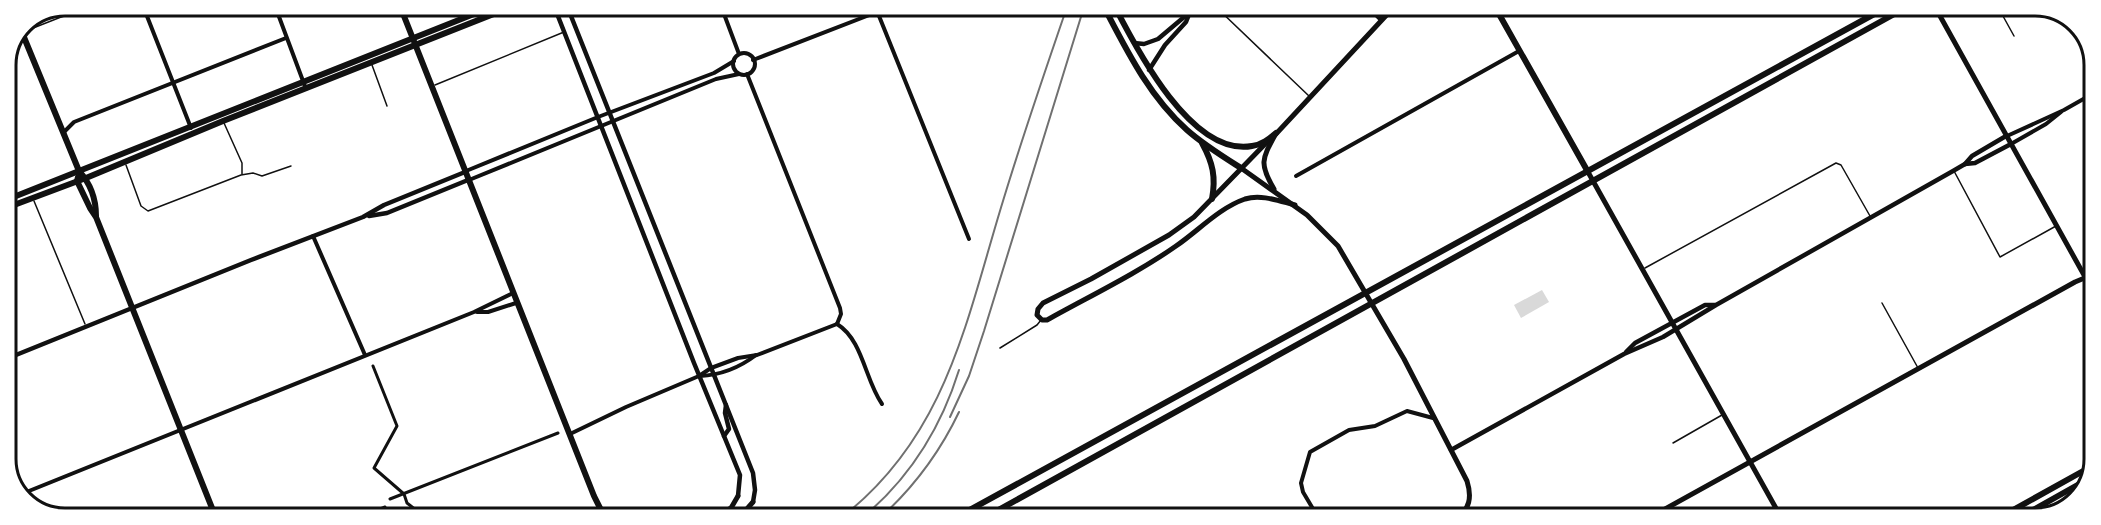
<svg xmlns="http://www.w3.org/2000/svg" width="2101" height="525" font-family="'PT Sans',sans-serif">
<rect width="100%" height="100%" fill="#fff"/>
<path fill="#d9d9d9" d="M1542,290L1549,302L1521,318L1514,305Z"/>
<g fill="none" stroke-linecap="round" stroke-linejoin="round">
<g stroke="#111" stroke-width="1.5">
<path d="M1216,7L1309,96"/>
<path d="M1998,7L2014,36"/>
<path d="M23,32L89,6"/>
<path d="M372,65L387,106"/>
<path d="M435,85L564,32"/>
<path d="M224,123L242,163V174"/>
<path d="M126,165L141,206L148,211L241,175L253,173L262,176L291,166"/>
<path d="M1954,171L2000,257L2056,226"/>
<path d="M34,201L85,324"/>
<path d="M1645,268L1836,163L1841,165L1870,216"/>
<path d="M1882,303L1918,368"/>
<path d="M1000,348L1037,325L1041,320"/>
<path d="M1673,443L1722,415"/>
</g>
<g stroke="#111" stroke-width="3">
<path d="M373,366L397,426L374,468L404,494L407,503L426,518"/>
<path d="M390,499L558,433"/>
<path d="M358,518L385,507"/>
</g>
<g stroke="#111" stroke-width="4">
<path d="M143,6L191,128"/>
<path d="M275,6L306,89"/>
<path d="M721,6L739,54"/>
<path d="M1368,7L1381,20"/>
<path d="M877,11L969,239"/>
<circle cx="744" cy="64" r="11"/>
<path d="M753,60L890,7"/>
<path d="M747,74L840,308L841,314L837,324"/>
<path d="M64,132L74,122L286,38"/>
<path d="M2007,136L2064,110L2094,93"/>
<path d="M2011,144L2046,124L2061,112"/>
<path d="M466,171L598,117L714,73L734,61"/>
<path d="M1296,176L1519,51"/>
<path d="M469,180L716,79L739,74"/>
<path d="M313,236L365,355"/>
<path d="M477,312H488L516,303"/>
<path d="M837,324C863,340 865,380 882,404"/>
<path d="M700,376C721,375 739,368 756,355"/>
<path d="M570,434L626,407L699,376L711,368L738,358L757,355L837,324"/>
<path d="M19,495L474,312L513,293"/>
<path d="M1319,519L1303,492L1301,483L1310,452L1349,430L1375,426L1407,411L1433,418"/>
</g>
<g stroke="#111" stroke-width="4.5">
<path d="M554,6L694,363L740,475L738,496"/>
<path d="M567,6L753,473L755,490L753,502"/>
<path d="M1134,43L1144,44L1158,39L1196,7"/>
<path d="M1149,70L1165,45L1186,22L1190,12"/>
<path d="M1965,164L1972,156L2006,136"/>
<path d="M369,216L387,213L468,180"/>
<path d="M1626,352L1635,343L1705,305H1715"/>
<path d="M6,359L251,260L363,217L384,205L465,172"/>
<path d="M724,436L729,429L725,413L726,405"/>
<path d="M1451,450L1624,354L1663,337L1716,305L1953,171L1965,164L1975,163L2011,144"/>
</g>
<g stroke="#111" stroke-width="5">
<path d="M1935,7L2094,293"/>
<path d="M1275,135L1394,7"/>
<path d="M1268,141L1194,217L1169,235L1091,279L1043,303L1038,309L1037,315L1042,320H1047C1090,296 1136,274 1176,246C1198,231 1219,208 1245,199C1261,194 1279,201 1295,205"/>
<path d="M1241,168L1307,215L1338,246L1404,359L1467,481C1472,497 1470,509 1456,519"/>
<path d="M1588,172L1782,519"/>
<path d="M1274,189C1259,164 1262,159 1275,135"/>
<path d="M2086,275L2094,266"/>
<path d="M714,518L731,508L738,496"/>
<path d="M739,518L753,502"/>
<path d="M1647,519L2075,282L2094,274"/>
</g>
<g stroke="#111" stroke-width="6">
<path d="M400,6L594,496L605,518"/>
<path d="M1104,7C1127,51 1149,96 1187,130C1204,145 1222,156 1241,168"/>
<path d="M1115,7C1137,50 1192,157 1252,146C1262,145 1269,139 1276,133"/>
<path d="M1495,7L1588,172"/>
<path d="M21,30L79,171C90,183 96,199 96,216"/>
<path d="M1202,143C1213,163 1216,177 1212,199"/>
<path d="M78,177L77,181L90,208L96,217L216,518"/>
<path d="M6,200L494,6"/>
<path d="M6,208L86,178L223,121L514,6"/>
<path d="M955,518L1887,7"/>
<path d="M984,518L1907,7"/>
<path d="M1997,519L2094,465"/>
<path d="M2017,519L2090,478"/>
</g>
<g stroke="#707070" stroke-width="2">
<path d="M950,417L969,376L984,331L1084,7"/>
<path d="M841,518C947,436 966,321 1003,201C1023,135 1045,71 1067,7"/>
<path d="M862,518C909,479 941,428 959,370"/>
<path d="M880,518C912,489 940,452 959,412"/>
</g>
</g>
<path d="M0 0H2101V525H0ZM65 16H2035A49 49 0 0 1 2084 65V459A49 49 0 0 1 2035 508H65A49 49 0 0 1 16 459V65A49 49 0 0 1 65 16Z" fill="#fff" fill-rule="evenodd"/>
<path fill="none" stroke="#111" stroke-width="3" d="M65 16H2035A49 49 0 0 1 2084 65V459A49 49 0 0 1 2035 508H65A49 49 0 0 1 16 459V65A49 49 0 0 1 65 16Z"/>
</svg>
